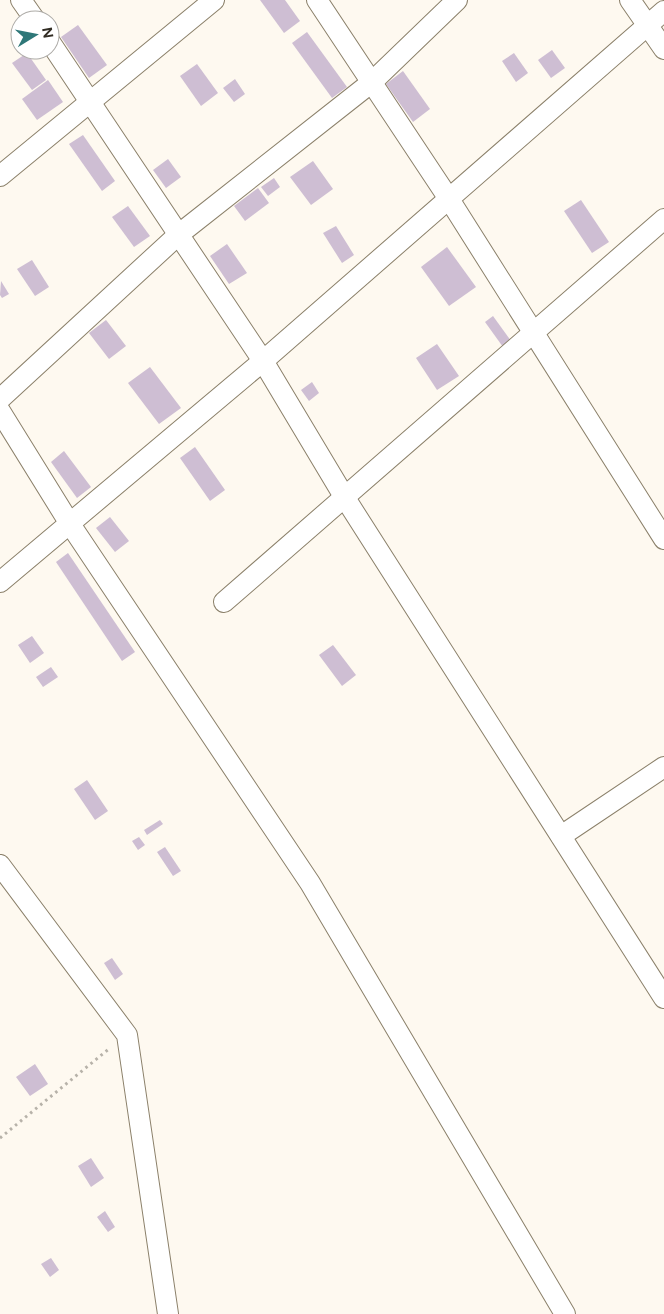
<svg xmlns="http://www.w3.org/2000/svg" width="664" height="1314" font-family="Figtree,sans-serif">
<rect width="100%" height="100%" fill="#fef9f0"/>
<g fill="#cebed3">
<path d="M260,0H285L300,21L284,33Z"/>
<path d="M78,25L107,65L89,78L61,37Z"/>
<path d="M307,32L347,87L332,98L292,43Z"/>
<path d="M552,50L565,68L551,78L538,60Z"/>
<path d="M27,53L46,80L32,90L12,63Z"/>
<path d="M514,53L528,73L516,82L502,61Z"/>
<path d="M197,64L218,93L201,106L180,76Z"/>
<path d="M403,71L430,109L413,122L386,84Z"/>
<path d="M235,79L245,94L234,102L223,88Z"/>
<path d="M48,80L63,102L37,120L22,99Z"/>
<path d="M83,135L115,181L102,191L69,144Z"/>
<path d="M168,159L181,177L166,188L153,170Z"/>
<path d="M313,161L333,189L311,205L290,177Z"/>
<path d="M274,178L280,187L268,196L261,187Z"/>
<path d="M258,188L269,203L245,221L234,206Z"/>
<path d="M581,200L609,242L592,253L564,211Z"/>
<path d="M128,206L150,236L134,247L112,217Z"/>
<path d="M336,226L354,255L342,263L323,233Z"/>
<path d="M227,244L247,273L229,284L210,256Z"/>
<path d="M447,247L476,287L449,306L421,267Z"/>
<path d="M32,260L49,287L35,296L17,269Z"/>
<path d="M1,281L9,294L2,298L0,295Z"/>
<path d="M493,316L511,341L503,347L485,322Z"/>
<path d="M106,320L126,346L109,359L89,333Z"/>
<path d="M437,344L459,376L437,390L416,358Z"/>
<path d="M150,367L181,408L159,424L128,383Z"/>
<path d="M312,382L319,393L309,401L301,390Z"/>
<path d="M195,447L225,490L210,501L180,458Z"/>
<path d="M64,451L91,487L77,498L51,462Z"/>
<path d="M110,517L129,541L115,552L96,528Z"/>
<path d="M68,553L135,652L122,661L56,562Z"/>
<path d="M32,636L44,653L30,663L18,645Z"/>
<path d="M333,645L356,675L342,686L319,655Z"/>
<path d="M51,667L58,677L43,687L36,677Z"/>
<path d="M87,780L108,811L95,820L74,789Z"/>
<path d="M160,820L163,824L147,835L144,830Z"/>
<path d="M139,837L145,845L138,850L132,841Z"/>
<path d="M165,847L181,871L173,876L157,852Z"/>
<path d="M112,958L123,974L115,980L104,963Z"/>
<path d="M35,1064L48,1084L30,1096L16,1077Z"/>
<path d="M91,1158L104,1178L91,1187L78,1166Z"/>
<path d="M105,1211L115,1227L108,1232L97,1217Z"/>
<path d="M51,1258L59,1270L50,1277L41,1264Z"/>
</g>
<g fill="none" stroke-linecap="round" stroke-linejoin="round">
<g stroke="#8b806a" stroke-width="22">
<g id="street">
<path d="M21,0L35,20"/>
<path d="M317,0L449,199L664,539"/>
<path d="M630,0L664,49"/>
<path d="M50,42L263,361L345,498L664,998"/>
<path d="M0,176L214,0"/>
<path d="M0,399L178,235L372,82L457,0"/>
<path d="M0,411L70,524L310,883L565,1314"/>
<path d="M0,582L263,361L664,11"/>
<path d="M224,602L664,219"/>
<path d="M561,836L664,767"/>
<path d="M0,865L127,1035L168,1314"/>
</g>
</g>
<path stroke="#b7b2a9" stroke-width="3" stroke-dasharray="2.5 4" stroke-linecap="butt" d="M0,1138L110,1048"/>
<use href="#street" stroke="#fff" stroke-width="20"/>
</g>
<g transform="translate(35 35) rotate(80)"><circle r="24" fill="#ffffff" stroke="#adaba7"/>
<path d="M0-4L9 19L0 12L-9 19Z" fill="#2e7778"/>
<text y="-8" font-size="14" font-weight="bold" text-anchor="middle" fill="#322d24">N</text>
</g>
</svg>
